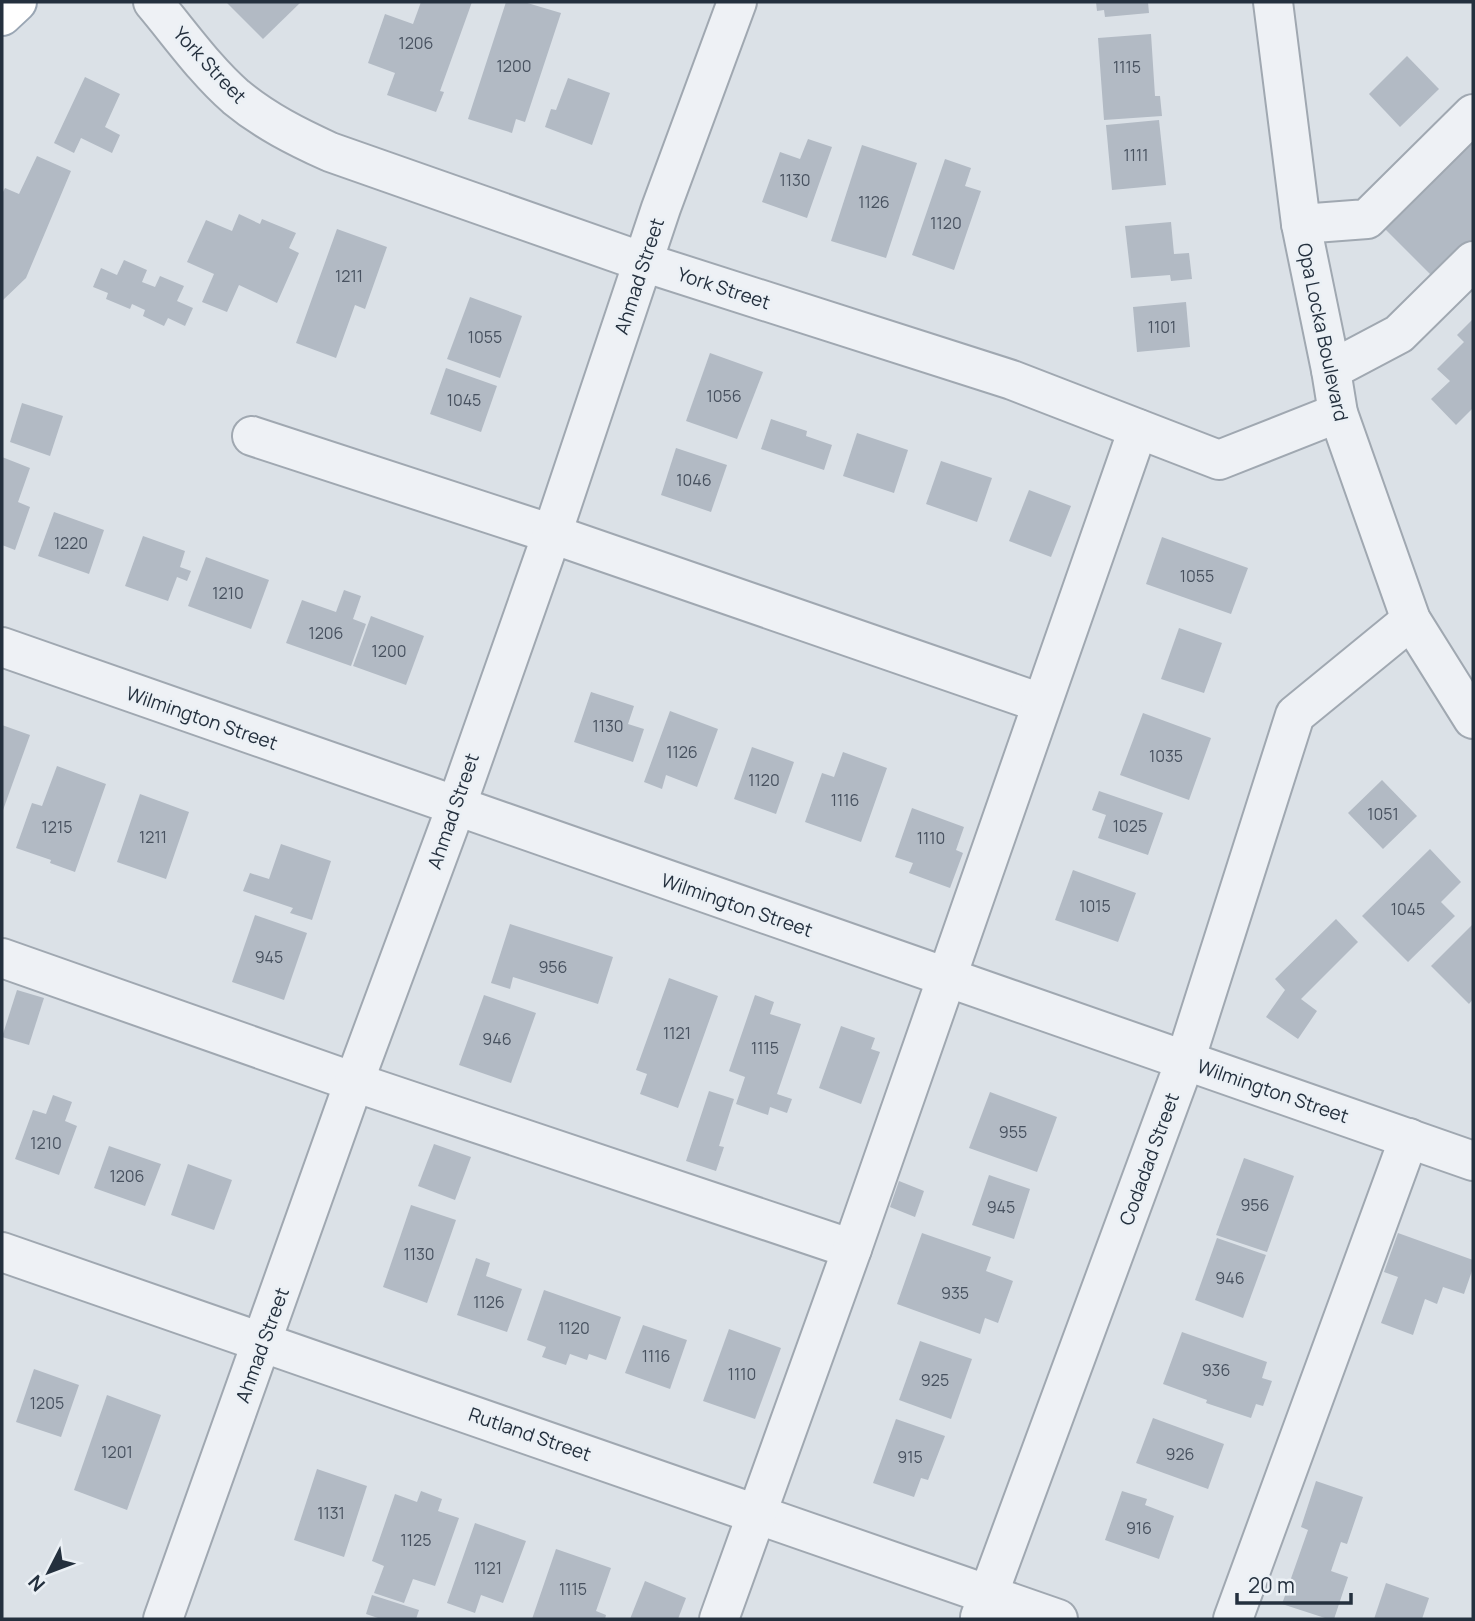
<svg xmlns="http://www.w3.org/2000/svg" width="1475" height="1621" font-family="Manrope,sans-serif">
<rect width="100%" height="100%" fill="#dbe1e7"/>
<g fill="#b2bac4">
<path d="M226,2H301L263,39Z"/>
<path d="M421,2H472L440,91L444,92L436,112L387,95L395,73L368,63L385,14L413,24Z"/>
<path d="M506,2H524L561,13L525,122L516,119L512,133L468,119Z"/>
<path d="M1096,2H1148L1149,13L1105,17L1104,10L1097,11Z"/>
<path d="M1151,34L1155,96H1160L1162,116L1104,120L1098,38Z"/>
<path d="M1407,56L1439,89L1400,127L1369,94Z"/>
<path d="M85,77L120,94L105,127L120,135L112,153L81,138L74,153L54,143Z"/>
<path d="M568,78L610,93L592,145L545,127L551,109L556,110Z"/>
<path d="M1159,120L1166,185L1112,190L1106,125Z"/>
<path d="M808,139L832,147L807,218L762,202L780,152L800,159Z"/>
<path d="M1473,141V255L1437,281L1385,229Z"/>
<path d="M862,145L917,163L886,258L831,241Z"/>
<path d="M37,156L71,171L26,278L2,301V194L5,188L19,194Z"/>
<path d="M945,159L971,168L965,186L981,191L954,270L912,255Z"/>
<path d="M239,214L260,224L262,219L296,233L289,248L299,253L277,303L239,285L227,312L202,302L214,274L187,262L206,220L232,231Z"/>
<path d="M1171,222L1174,254L1189,253L1192,279L1171,281L1170,275L1131,278L1125,226Z"/>
<path d="M337,229L387,247L365,309L355,305L336,358L296,343Z"/>
<path d="M124,260L147,270L142,282L155,287L160,276L184,286L177,301L193,308L185,326L168,318L164,326L143,316L145,310L132,304L130,309L106,299L108,293L93,287L101,268L117,275Z"/>
<path d="M470,297L522,316L500,378L447,359Z"/>
<path d="M1186,302L1190,347L1137,352L1133,307Z"/>
<path d="M1473,319V408L1456,425L1431,399L1450,381L1437,369L1464,342L1457,335Z"/>
<path d="M710,353L763,372L737,439L686,421Z"/>
<path d="M446,368L497,386L481,432L430,414Z"/>
<path d="M22,403L63,416L50,456L10,442Z"/>
<path d="M771,419L807,431L806,436L832,445L824,470L761,449Z"/>
<path d="M857,433L908,450L894,493L843,476Z"/>
<path d="M676,448L727,465L711,512L661,495Z"/>
<path d="M2,457L30,468L18,502L30,507L15,550L2,545Z"/>
<path d="M941,461L992,478L977,522L926,504Z"/>
<path d="M1029,490L1071,506L1051,557L1009,541Z"/>
<path d="M54,512L104,530L89,574L38,556Z"/>
<path d="M143,536L185,551L180,567L191,571L187,581L177,577L168,601L125,586Z"/>
<path d="M1162,537L1248,568L1231,614L1146,584Z"/>
<path d="M206,557L269,580L251,629L188,606Z"/>
<path d="M344,590L361,596L353,619L366,624L351,666L286,643L302,600L336,612Z"/>
<path d="M371,616L424,636L406,685L353,666Z"/>
<path d="M1179,628L1222,643L1204,693L1161,679Z"/>
<path d="M591,692L634,706L628,724L644,729L633,762L574,742Z"/>
<path d="M670,711L718,729L697,787L666,775L662,789L644,782Z"/>
<path d="M1143,713L1211,738L1189,800L1120,775Z"/>
<path d="M2,725L30,735L2,813Z"/>
<path d="M752,747L794,762L776,814L734,799Z"/>
<path d="M843,752L887,768L861,842L805,822L822,773L834,777Z"/>
<path d="M57,766L106,784L75,872L50,863L51,860L16,848L32,803L42,806Z"/>
<path d="M1382,780L1417,816L1383,849L1348,813Z"/>
<path d="M1099,791L1163,813L1148,855L1098,838L1106,815L1092,810Z"/>
<path d="M140,794L189,812L166,879L117,862Z"/>
<path d="M912,808L964,827L956,850L963,853L950,888L909,873L913,863L895,857Z"/>
<path d="M281,844L331,861L312,920L290,913L293,908L243,891L250,873L269,879Z"/>
<path d="M1430,849L1461,882L1441,902L1455,916L1408,962L1362,916Z"/>
<path d="M1073,870L1136,893L1118,942L1055,920Z"/>
<path d="M255,915L307,933L284,1000L232,982Z"/>
<path d="M1336,919L1358,942L1301,999L1317,1011L1298,1039L1266,1017L1285,990L1275,979Z"/>
<path d="M510,924L613,957L598,1004L513,977L510,989L491,983Z"/>
<path d="M1473,924V999L1469,1004L1431,966Z"/>
<path d="M669,978L718,996L678,1108L640,1094L647,1074L636,1070Z"/>
<path d="M17,990L44,998L29,1045L2,1037Z"/>
<path d="M484,995L536,1013L511,1083L459,1065Z"/>
<path d="M755,995L774,1002L770,1014L801,1024L777,1094L792,1099L787,1113L770,1107L768,1115L736,1104L745,1077L729,1071Z"/>
<path d="M841,1026L875,1038L871,1049L880,1052L861,1104L819,1088Z"/>
<path d="M709,1091L734,1099L719,1146L724,1147L716,1171L686,1161Z"/>
<path d="M990,1092L1057,1117L1037,1172L969,1148Z"/>
<path d="M53,1095L72,1102L65,1121L77,1126L59,1175L15,1159L33,1110L46,1114Z"/>
<path d="M434,1144L471,1157L455,1200L418,1186Z"/>
<path d="M109,1146L161,1164L145,1206L94,1188Z"/>
<path d="M1244,1158L1294,1176L1267,1252L1216,1235Z"/>
<path d="M188,1164L232,1180L214,1230L171,1215Z"/>
<path d="M989,1175L1030,1189L1014,1239L972,1225Z"/>
<path d="M899,1181L924,1191L915,1217L890,1207Z"/>
<path d="M411,1205L456,1220L427,1303L383,1287Z"/>
<path d="M922,1233L991,1257L986,1271L1013,1281L998,1323L985,1318L980,1334L897,1304Z"/>
<path d="M1398,1233L1473,1260V1268L1464,1294L1443,1287L1437,1304L1425,1299L1413,1335L1381,1323L1398,1277L1384,1272Z"/>
<path d="M1217,1238L1266,1255L1243,1318L1195,1300Z"/>
<path d="M476,1258L490,1263L486,1276L522,1289L507,1332L457,1315Z"/>
<path d="M544,1290L621,1317L606,1360L589,1354L587,1360L570,1354L566,1365L542,1357L546,1347L527,1340Z"/>
<path d="M643,1325L687,1340L670,1389L625,1373Z"/>
<path d="M729,1329L781,1348L755,1419L703,1401Z"/>
<path d="M1182,1332L1267,1362L1262,1378L1272,1381L1263,1406L1256,1404L1251,1418L1206,1403L1207,1400L1163,1384Z"/>
<path d="M920,1341L972,1359L951,1419L899,1400Z"/>
<path d="M34,1369L79,1385L61,1437L16,1422Z"/>
<path d="M107,1395L161,1415L127,1510L74,1490Z"/>
<path d="M1153,1418L1224,1444L1208,1489L1136,1463Z"/>
<path d="M896,1419L945,1436L928,1480L921,1478L914,1497L873,1483Z"/>
<path d="M317,1469L367,1486L344,1557L294,1540Z"/>
<path d="M1316,1481L1363,1497L1347,1544L1341,1542L1331,1571L1348,1577L1334,1619H1328L1282,1604L1308,1530L1301,1527Z"/>
<path d="M421,1491L442,1499L438,1511L459,1518L435,1586L413,1579L404,1603L374,1593L384,1566L372,1561L395,1494L417,1502Z"/>
<path d="M1122,1491L1147,1499L1145,1505L1174,1516L1159,1559L1105,1540Z"/>
<path d="M475,1523L526,1541L503,1603L481,1595L475,1613L447,1603Z"/>
<path d="M556,1549L611,1568L596,1611L606,1615L605,1619H532Z"/>
<path d="M645,1581L686,1598L678,1619H630Z"/>
<path d="M1386,1583L1429,1598L1422,1619H1374Z"/>
<path d="M372,1595L419,1610L416,1619H381L366,1614Z"/>
</g>
<g fill="none" stroke-linecap="round" stroke-linejoin="round">
<g stroke="#a0a8b1" stroke-width="42">
<g id="minor">
<path d="M153,2C180,34 205,70 236,97C265,121 297,137 330,152L643,262L1012,380L1219,460L1338,413"/>
<path d="M1273,2L1301,224L1331,370L1338,413L1411,620L1473,719"/>
<path d="M1301,224L1367,219L1473,114"/>
<path d="M1331,370L1399,334L1473,261"/>
<path d="M252,436L552,534L1041,703"/>
<path d="M2,647L1473,1161"/>
<path d="M2,958L354,1082L852,1249"/>
<path d="M2,1252L1058,1619"/>
<path d="M980,1617L1185,1061L1295,715L1411,620"/>
<path d="M163,1619L354,1082L456,807L552,534L661,208L737,2"/>
<path d="M719,1619L852,1249L1138,429"/>
<path d="M1233,1619L1409,1138"/>
</g>
</g>
<g stroke="#9aa6b4" stroke-width="42">
<path id="major" d="M2,16L17,2"/>
</g>
<use href="#minor" stroke="#eef1f5" stroke-width="38"/>
<use href="#major" stroke="#fff" stroke-width="38"/>
</g>
<g text-anchor="middle" dominant-baseline="central" stroke-width="5" stroke-linejoin="round" paint-order="stroke">
<g font-size="16" fill="#485260">
<text x="416" y="43">1206</text>
<text x="514" y="66">1200</text>
<text x="1127" y="67">1115</text>
<text x="1136" y="155">1111</text>
<text x="795" y="180">1130</text>
<text x="874" y="202">1126</text>
<text x="946" y="223">1120</text>
<text x="349" y="276">1211</text>
<text x="1162" y="327">1101</text>
<text x="485" y="337">1055</text>
<text x="724" y="396">1056</text>
<text x="464" y="400">1045</text>
<text x="694" y="480">1046</text>
<text x="71" y="543">1220</text>
<text x="1197" y="576">1055</text>
<text x="228" y="593">1210</text>
<text x="326" y="633">1206</text>
<text x="389" y="651">1200</text>
<text x="608" y="726">1130</text>
<text x="682" y="752">1126</text>
<text x="1166" y="756">1035</text>
<text x="764" y="780">1120</text>
<text x="845" y="800">1116</text>
<text x="1383" y="814">1051</text>
<text x="1130" y="826">1025</text>
<text x="57" y="827">1215</text>
<text x="153" y="837">1211</text>
<text x="931" y="838">1110</text>
<text x="1095" y="906">1015</text>
<text x="1408" y="909">1045</text>
<text x="269" y="957">945</text>
<text x="553" y="967">956</text>
<text x="677" y="1033">1121</text>
<text x="497" y="1039">946</text>
<text x="765" y="1048">1115</text>
<text x="1013" y="1132">955</text>
<text x="46" y="1143">1210</text>
<text x="127" y="1176">1206</text>
<text x="1255" y="1205">956</text>
<text x="1001" y="1207">945</text>
<text x="419" y="1254">1130</text>
<text x="1230" y="1278">946</text>
<text x="955" y="1293">935</text>
<text x="489" y="1302">1126</text>
<text x="574" y="1328">1120</text>
<text x="656" y="1356">1116</text>
<text x="1216" y="1370">936</text>
<text x="742" y="1374">1110</text>
<text x="935" y="1380">925</text>
<text x="47" y="1403">1205</text>
<text x="117" y="1452">1201</text>
<text x="1180" y="1454">926</text>
<text x="910" y="1457">915</text>
<text x="331" y="1513">1131</text>
<text x="1139" y="1528">916</text>
<text x="416" y="1540">1125</text>
<text x="488" y="1568">1121</text>
<text x="573" y="1589">1115</text>
</g>
<g font-size="19" fill="#24303e" stroke="#ebf0f5">
<text transform="translate(210 65) rotate(47)">York Street</text>
<text transform="translate(639 276) rotate(-72)">Ahmad Street</text>
<text transform="translate(724 288) rotate(18)">York Street</text>
<text transform="translate(1323 332) rotate(78)">Opa Locka Boulevard</text>
<text transform="translate(202 718) rotate(19)">Wilmington Street</text>
<text transform="translate(453 811) rotate(-71)">Ahmad Street</text>
<text transform="translate(737 905) rotate(19)">Wilmington Street</text>
<text transform="translate(1273 1091) rotate(19)">Wilmington Street</text>
<text transform="translate(1149 1159) rotate(-70)">Codadad Street</text>
<text transform="translate(262 1345) rotate(-70)">Ahmad Street</text>
<text transform="translate(530 1434) rotate(19)">Rutland Street</text>
</g>
</g>
<rect width="1475" height="1621" fill="none" stroke="#24303e" stroke-width="7"/>
<g transform="translate(49 1572) rotate(228)" stroke="#ebf0f5" stroke-width="5" paint-order="stroke">
<path d="M0-5L12 26L0 18L-12 26Z" fill="#24303e"/>
<text y="-10" font-size="19" font-weight="bold" text-anchor="middle" fill="#24303e">N</text>
</g>
<path d="M1237 1593v10h114v-10" fill="none" stroke="#24303e" stroke-width="3.5"/>
<text x="1248" y="1593" font-size="21" fill="#24303e" stroke="#ebf0f5" stroke-width="5" paint-order="stroke">20 m</text>
</svg>
